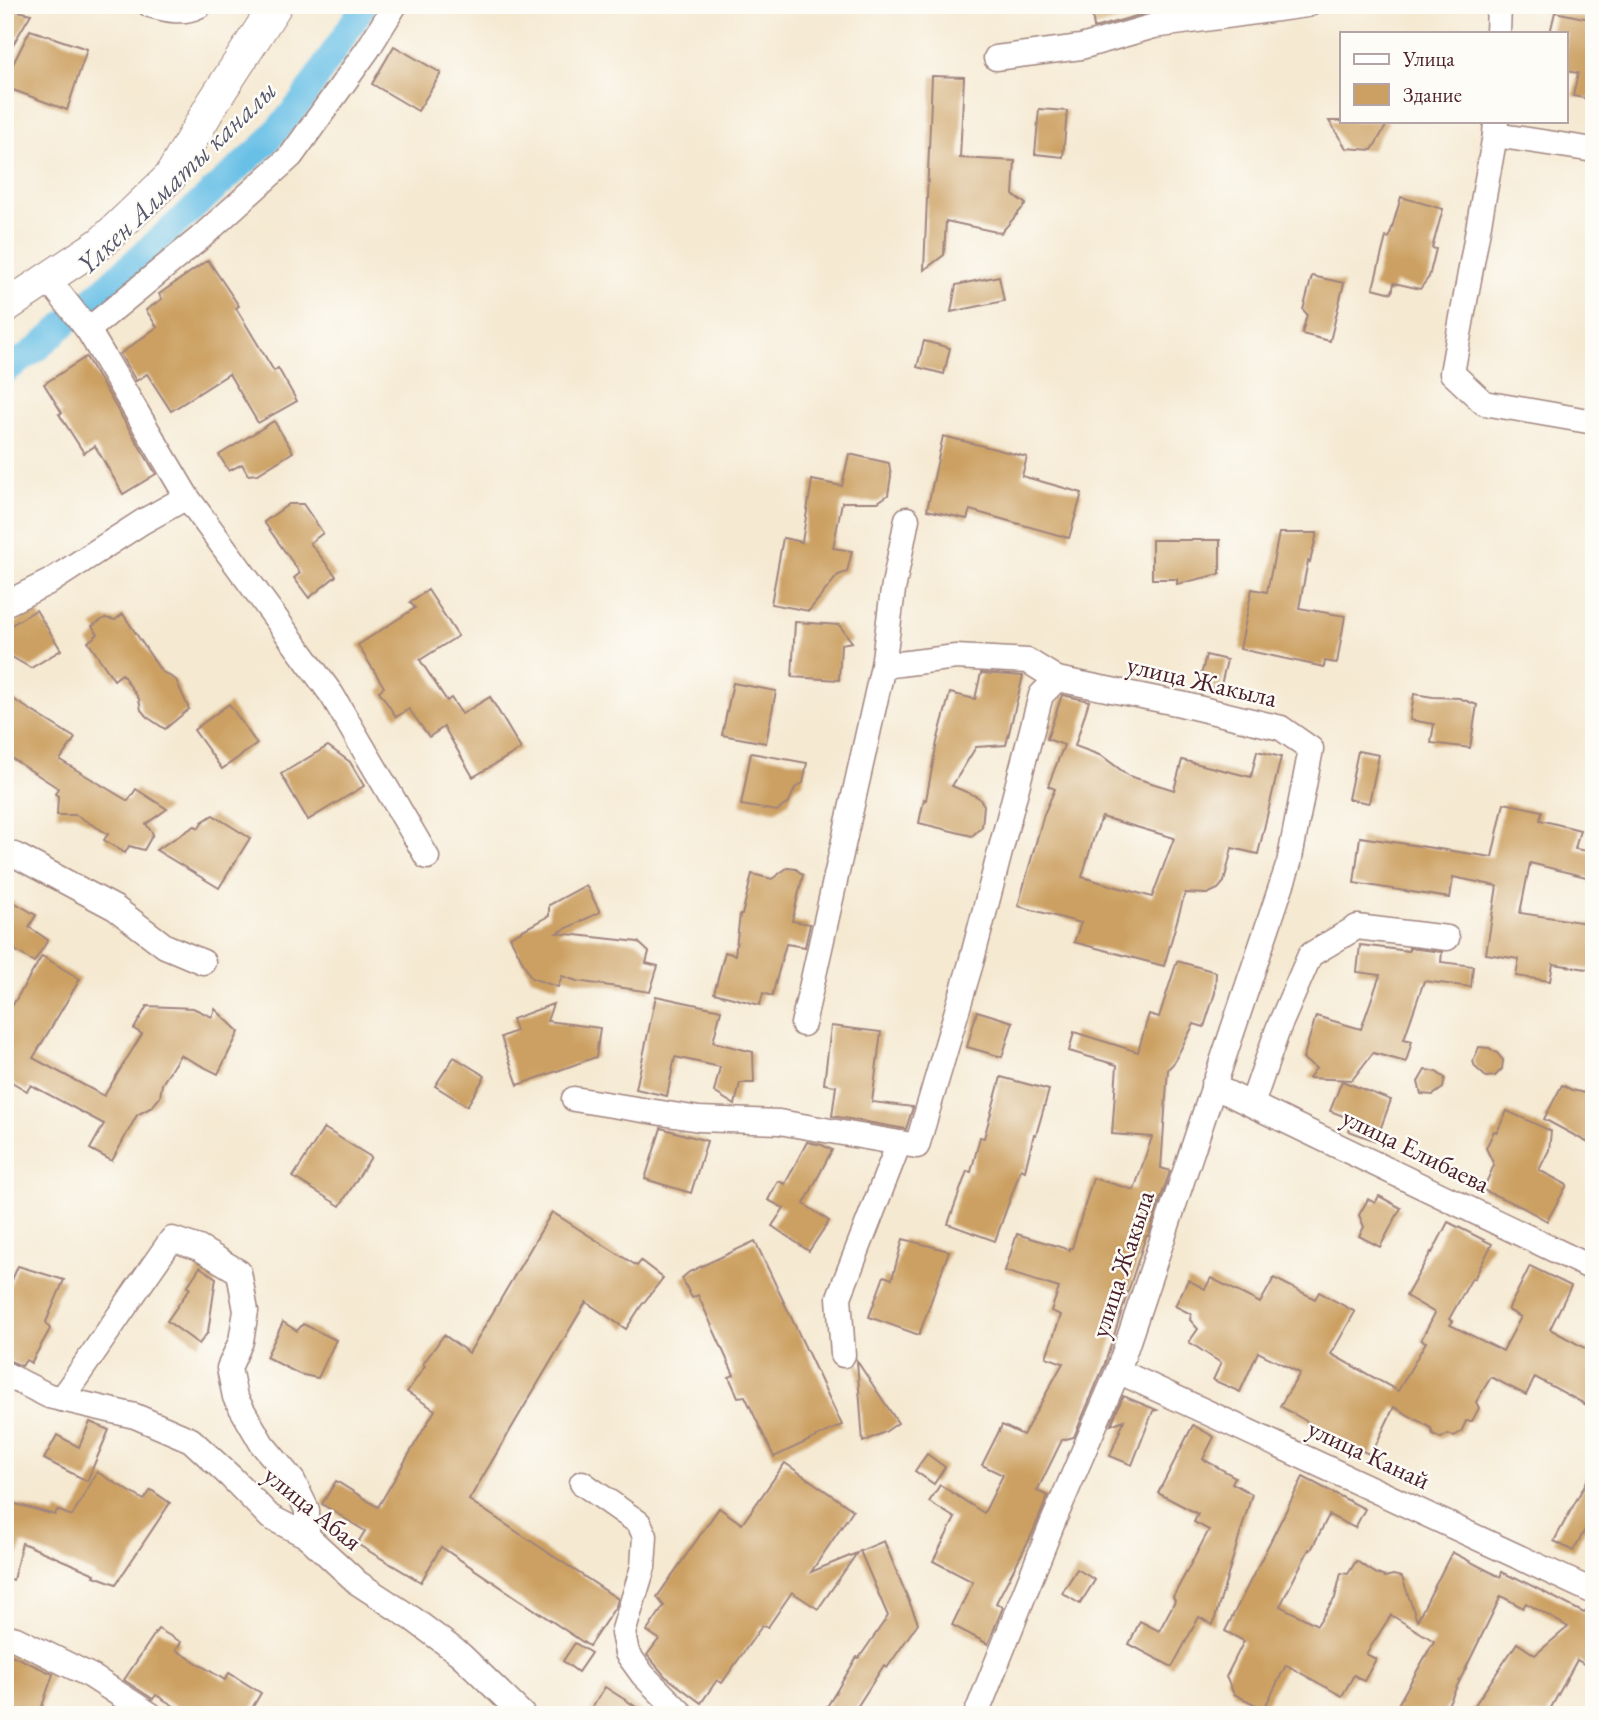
<svg xmlns="http://www.w3.org/2000/svg" width="1599" height="1720" font-family="'EB Garamond',serif">
<rect width="100%" height="100%" fill="#fdfcf7"/>
<filter id="ink" filterUnits="userSpaceOnUse"><feTurbulence type="fractalNoise" baseFrequency=".0143" numOctaves="2"/><feDisplacementMap in="SourceGraphic" scale="14" xChannelSelector="R" yChannelSelector="G"/><feConvolveMatrix kernelMatrix="1 2 1 2 8 2 1 2 1" color-interpolation-filters="sRGB"/></filter>
<filter id="wash" filterUnits="userSpaceOnUse"><feTurbulence type="fractalNoise" baseFrequency=".00686" numOctaves="4" result="noise"/><feDisplacementMap in="SourceGraphic" scale="28" xChannelSelector="R" yChannelSelector="G"/><feGaussianBlur stdDeviation="1.57" result="paint"/><feColorMatrix in="noise" values="0 0 0 0 0 0 0 0 0 0 0 0 0 0 0 0 0 1.4 0 .05"/><feComposite in="paint" operator="in"/></filter>
<g filter="url(#wash)">
<rect width="100%" height="100%" fill="#f5e9d2"/>
<g fill="none" stroke-linecap="round" stroke-linejoin="round">
<path stroke="#69c0e6" stroke-width="26" d="M5,371L38,348L265,144L301,102L364,5"/>
</g>
<g id="blocks">
<g fill="#cca062" fill-rule="evenodd">
<path d="M1091,5H1170V9L1150,12L1094,28Z"/>
<path d="M5,8L31,14L5,58Z"/>
<path d="M1555,12L1594,20V100L1573,96L1578,73L1566,71V33H1550Z"/>
<path d="M30,30L87,49L67,110L5,87V80Z"/>
<path d="M394,46L441,73L418,111L372,84Z"/>
<path d="M932,76L964,77L960,158L1015,161L1013,195L1026,204L1001,233L946,221L944,255L924,270Z"/>
<path d="M1039,109L1067,111L1063,157L1035,154Z"/>
<path d="M1329,121H1389L1372,150L1346,148Z"/>
<path d="M1401,197L1443,209L1432,248L1436,249L1429,277L1420,289L1394,283L1392,293L1373,288L1386,237L1389,238Z"/>
<path d="M208,260L239,306L236,308L274,371L278,368L297,401L258,423L229,374L171,411L147,374L136,381L120,354L157,327L146,310L162,299L159,294Z"/>
<path d="M999,276L1004,301L951,312L956,285Z"/>
<path d="M1312,276L1344,283L1330,341L1302,334L1307,314L1303,310Z"/>
<path d="M924,341L950,348L944,374L917,367Z"/>
<path d="M86,357L156,474L123,494L95,446L84,453L59,414L62,413L44,384Z"/>
<path d="M274,421L293,452L258,474L248,475L242,464L229,471L219,455Z"/>
<path d="M943,436L1027,457L1022,476L1082,493L1069,538L970,510L967,519L927,510Z"/>
<path d="M849,454L889,463L891,476L888,495L878,502H842L833,548L852,551L847,572L838,575L809,611L771,604L783,538L802,542L812,480L842,486Z"/>
<path d="M289,504H303L323,533L310,543L336,576L309,598L294,578L300,573L264,522Z"/>
<path d="M1279,533H1317L1310,562L1308,561L1299,608L1345,616L1337,663L1325,661L1324,667L1240,649L1252,589L1267,592Z"/>
<path d="M1152,540H1220V574L1177,584V579H1152Z"/>
<path d="M428,590L458,636L420,660L447,701L451,698L462,714L490,697L521,749L473,777L444,727L429,737L409,709L396,717L379,691L384,687L358,645L415,608L410,602Z"/>
<path d="M36,610L61,650L31,668L5,653V629Z"/>
<path d="M123,614L161,671L176,680L189,709L165,729L147,717L141,710L139,699L122,674L114,680L88,642L98,634L92,626L105,618L115,620Z"/>
<path d="M795,622L839,625L852,642L841,644L839,680L792,677Z"/>
<path d="M1206,655L1227,660L1220,689L1199,684Z"/>
<path d="M981,673L1023,676L1006,745L976,747L952,786L978,797L984,805L982,827L972,836L919,823L924,799L926,800L937,742L950,693L975,699Z"/>
<path d="M733,683L776,691L766,743L722,735Z"/>
<path d="M5,694L75,738L60,760L128,801L136,789L167,809L146,824L153,834L144,850L129,846L125,853L104,840L108,834L76,815H57L58,796L55,794L58,788L5,754Z"/>
<path d="M1414,694L1433,697L1459,698L1477,705L1470,748L1431,743L1434,724L1410,720Z"/>
<path d="M1062,695L1089,701L1075,746L1102,756L1129,776L1174,790L1182,760L1251,777L1257,751L1281,757L1258,854L1232,848L1224,882L1218,889L1207,894L1185,893L1164,966L1074,942L1081,923L1018,906L1044,814L1055,789L1048,786L1064,745L1047,739ZM1102,817L1174,838L1152,897L1082,877L1094,837Z"/>
<path d="M229,704L257,744L222,769L194,730Z"/>
<path d="M328,746L350,762L364,786L308,820L281,774Z"/>
<path d="M1358,751L1379,755L1369,803L1348,799Z"/>
<path d="M751,753L807,763L803,783L795,788L789,802L777,811L741,805Z"/>
<path d="M1504,803L1542,811L1540,820L1580,830L1575,849L1594,852V879L1530,863L1520,913L1594,924V970L1553,964L1550,981L1516,976L1519,959L1486,954L1497,886L1453,877L1450,898L1354,883L1360,837L1492,857Z"/>
<path d="M213,815L250,838L219,888L156,850L195,826L199,828L202,822Z"/>
<path d="M787,868L796,869L803,875L792,921L810,924L805,947L786,944L772,996L763,993L760,1005L714,993L725,952L735,955L740,915H742L752,874L772,879Z"/>
<path d="M586,885L600,912L557,933L638,942L649,952L646,963L658,966L650,992L577,981L562,976L558,987L531,978L510,937L549,916V905Z"/>
<path d="M5,897L36,915L29,927L48,940L34,962L5,944Z"/>
<path d="M1360,945L1409,951V948L1442,952L1441,962L1473,966L1471,987L1424,981L1404,1039L1412,1041L1406,1062L1373,1053L1352,1080L1309,1078L1316,1068L1303,1059L1316,1016L1361,1029L1380,975L1357,972Z"/>
<path d="M42,956L80,979L33,1058L104,1096L142,1034L134,1029L147,1006L193,1008L212,1017L215,1009L239,1032L218,1074L180,1055L162,1084L160,1097L152,1107L137,1115L112,1161L90,1149L104,1124L31,1085L27,1091L5,1078V1018Z"/>
<path d="M1177,961L1216,972L1215,993L1204,1027L1194,1024L1173,1064L1168,1069L1161,1168L1170,1171L1148,1236H1146L1104,1366L1074,1437L1062,1440L1037,1491L1048,1496L1032,1534L996,1603L1003,1607L988,1644L952,1625L973,1582L933,1561L955,1518L929,1502L940,1485L984,1513L1003,1475L982,1465L1002,1425L1023,1435L1063,1363L1046,1357L1061,1315L1051,1311L1059,1288L1005,1271L1017,1234L1070,1250V1248H1072L1093,1178L1134,1190L1152,1137L1112,1134L1117,1065L1069,1051L1074,1032L1138,1052L1149,1014L1159,1017Z"/>
<path d="M656,996L721,1010L713,1042L753,1052L754,1083H740L735,1105L714,1092L720,1067L675,1057L667,1096L636,1089Z"/>
<path d="M553,1004L547,1021L600,1028L596,1057L518,1085L501,1037L516,1031L512,1019Z"/>
<path d="M977,1011L1013,1022L1002,1057L967,1047Z"/>
<path d="M831,1026L881,1032L872,1102L913,1107L906,1129L832,1116L836,1086L824,1084Z"/>
<path d="M1479,1047L1489,1048L1497,1053L1503,1060L1502,1069L1495,1076L1486,1077L1475,1067L1473,1061Z"/>
<path d="M454,1057L485,1076L467,1106L435,1086Z"/>
<path d="M1425,1070L1436,1072L1445,1078L1443,1088L1433,1095L1421,1094L1418,1082Z"/>
<path d="M1001,1077L1049,1090L1036,1135L1034,1134L1025,1171L1021,1169L995,1241L948,1224L967,1171L971,1172L980,1137L984,1138Z"/>
<path d="M1342,1081L1391,1100L1376,1141L1349,1131L1354,1120L1330,1111Z"/>
<path d="M1562,1085L1572,1090L1594,1095V1146L1544,1119Z"/>
<path d="M1507,1111L1551,1131L1549,1150L1539,1170L1567,1185L1547,1221L1520,1206L1483,1190L1494,1165L1486,1148L1494,1131L1497,1132Z"/>
<path d="M324,1128L371,1157L340,1206L293,1177Z"/>
<path d="M661,1128L707,1141L691,1193L645,1179Z"/>
<path d="M807,1142L822,1145L832,1150L804,1204L829,1221L809,1251L772,1226L784,1208L768,1200L778,1181L785,1184Z"/>
<path d="M1379,1196L1401,1208L1380,1247L1359,1236L1364,1227L1359,1215L1368,1199L1375,1203Z"/>
<path d="M552,1212L637,1266L641,1261L663,1278L641,1306L626,1329L586,1302L469,1500L618,1599L616,1606L589,1646L441,1547L421,1582L357,1544L365,1531L322,1504L336,1481L378,1507L435,1410L407,1392L425,1366L423,1364L444,1335L469,1353Z"/>
<path d="M1448,1222L1492,1244L1474,1279L1472,1278L1449,1319L1453,1321L1450,1325L1503,1351L1521,1317L1508,1310L1530,1266L1571,1286L1550,1329L1594,1353V1409L1535,1377L1526,1395L1491,1377L1476,1402L1479,1408L1472,1421H1466L1461,1432L1454,1436L1448,1434L1441,1438L1433,1434L1431,1428L1394,1407L1371,1455L1339,1440L1280,1406L1300,1373L1258,1352L1240,1392L1213,1380L1221,1363L1189,1342L1198,1329L1190,1320L1191,1314L1175,1306L1188,1280L1205,1289L1211,1278L1260,1303L1274,1278L1315,1299L1319,1292L1355,1312L1331,1354L1398,1391L1426,1342L1421,1340L1435,1313L1406,1296L1431,1252L1432,1253Z"/>
<path d="M903,1239L949,1251L919,1335L869,1317L884,1276L892,1279Z"/>
<path d="M755,1241L842,1425L774,1457L745,1396L738,1397L729,1377L734,1375L698,1295L692,1298L682,1278L689,1272Z"/>
<path d="M18,1266L64,1280L46,1322L50,1329L31,1363L26,1360L22,1366L5,1359V1296Z"/>
<path d="M200,1267L216,1278L208,1332L199,1344L167,1321L190,1288L187,1287Z"/>
<path d="M283,1322L297,1331L303,1324L336,1340L318,1378L299,1374L266,1357Z"/>
<path d="M857,1361L898,1423L885,1432L863,1442Z"/>
<path d="M1123,1396L1157,1410L1153,1411L1132,1465L1110,1456L1124,1420L1111,1425Z"/>
<path d="M90,1422L109,1430L87,1481L44,1459L57,1435L79,1447Z"/>
<path d="M1193,1425L1214,1437L1203,1459L1235,1477L1232,1483L1252,1494L1213,1625L1199,1617L1172,1667L1129,1644L1140,1621L1159,1631L1175,1601L1173,1597L1209,1530L1194,1522L1198,1514L1158,1493Z"/>
<path d="M927,1454L945,1467L934,1484L915,1471Z"/>
<path d="M785,1463L853,1510L811,1572L857,1553L818,1609L792,1592L768,1627L762,1626L722,1683L717,1680L701,1703L665,1676L647,1655L659,1639L647,1631L664,1606L657,1597L719,1508L742,1524Z"/>
<path d="M1594,1468V1532L1586,1528L1573,1551L1554,1541Z"/>
<path d="M97,1472L144,1500L151,1490L170,1503L116,1584L94,1576L95,1574L22,1543L13,1580L5,1579V1501L55,1515L57,1510L72,1516Z"/>
<path d="M1303,1477L1365,1509L1355,1528L1329,1515L1311,1550L1309,1549L1280,1606L1317,1625L1335,1598L1341,1573L1348,1574L1356,1561L1377,1574L1385,1577L1393,1575L1402,1577L1417,1621L1452,1552L1500,1577L1502,1572L1514,1578L1515,1577L1584,1613L1592,1606L1594,1607V1670L1577,1660L1547,1715H1468L1517,1643L1535,1655L1568,1627L1526,1603L1523,1608L1501,1596L1443,1715H1392L1434,1641L1391,1615L1366,1654L1376,1659L1364,1681L1354,1675L1342,1696L1286,1665L1264,1709L1234,1694L1226,1677L1244,1641L1225,1631Z"/>
<path d="M884,1541L918,1623L887,1668L884,1665L852,1715H822L857,1657L859,1658L888,1616L860,1551Z"/>
<path d="M1077,1569L1095,1580L1080,1604L1062,1593Z"/>
<path d="M158,1629L181,1642L176,1650L225,1680L229,1673L261,1693L248,1715H189L156,1695L153,1699L124,1680Z"/>
<path d="M575,1643L591,1653L578,1672L563,1661Z"/>
<path d="M5,1652L53,1674L39,1715H5Z"/>
<path d="M605,1687L649,1715H588Z"/>
</g>
</g>
</g>
<g filter="url(#ink)">
<use href="#blocks" fill-opacity="0" stroke="#a0847e" stroke-width="2"/>
<g fill="none" stroke-linecap="round" stroke-linejoin="round">
<g stroke="#a0847e" stroke-width="27">
<g id="minor">
<path d="M150,5C167,10 184,14 200,5"/>
<path d="M1498,33L1499,5"/>
<path d="M996,58L1081,47L1154,26L1307,5"/>
<path d="M1496,121L1495,135L1452,373L1484,403L1594,422"/>
<path d="M1495,135L1594,150"/>
<path d="M48,279L88,330L187,497L332,695L427,857"/>
<path d="M88,330L200,238L291,156L368,49L395,5"/>
<path d="M907,519L893,590L883,666L956,657L1028,661L1057,679"/>
<path d="M5,604L51,581L142,522L187,497"/>
<path d="M5,852L17,856L115,908L165,946L203,962"/>
<path d="M803,1024L883,666"/>
<path d="M1213,1086L1594,1269"/>
<path d="M574,1099L699,1119L779,1122L917,1146L971,963L1041,695L1057,679L1181,704L1281,728L1311,749L1289,863L1118,1371L1053,1522L976,1715"/>
<path d="M1252,1104L1278,1029L1310,955L1357,927L1447,938"/>
<path d="M843,1355L839,1297L899,1143"/>
<path d="M1118,1371L1594,1592"/>
<path d="M5,1374L49,1396L135,1416L191,1440L231,1477L270,1517L307,1536L358,1583L413,1619L461,1655L523,1715"/>
<path d="M61,1399C99,1346 134,1292 172,1239L199,1248L239,1272L246,1311L241,1341L229,1368L235,1397L262,1444L293,1481L307,1510V1536"/>
<path d="M582,1483L639,1523L645,1536L643,1567L623,1633L627,1653L643,1675L683,1715"/>
<path d="M5,1636L16,1639L91,1676L151,1715"/>
</g>
</g>
<g stroke="#a0847e" stroke-width="34">
<path id="major" d="M5,307L101,243L170,177L212,104L276,5"/>
</g>
<use href="#minor" stroke="#fff" stroke-width="24"/>
<use href="#major" stroke="#fff" stroke-width="32"/>
</g>
</g>
<g text-anchor="middle" dominant-baseline="central" stroke-width="5" stroke-linejoin="round" paint-order="stroke">
<g font-size="26" fill="#4a1f2b" stroke="#fdfcf7">
<text transform="translate(1202 681) rotate(13)">улица Жакыла</text>
<text transform="translate(1416 1150) rotate(26)">улица Елибаева</text>
<text transform="translate(1122 1264) rotate(-72)">улица Жакыла</text>
<text transform="translate(1369 1454) rotate(25)">улица Канай</text>
<text transform="translate(313 1508) rotate(39)">улица Абая</text>
</g>
<g font-size="28" font-style="italic" fill="#55576c" stroke="#fdfcf7">
<text transform="translate(176 177) rotate(-44)">Үлкен Алматы каналы</text>
</g>
</g>
<rect width="1599" height="1720" fill="none" stroke="#fdfcf7" stroke-width="28"/>
<rect x="1340" y="32" width="228" height="91" fill="#fdfcf7" stroke="#b5a4a5" stroke-width="2"/>
<rect x="1354" y="54" width="35" height="10" fill="#ffffff" stroke="#b5a4a5" stroke-width="2"/>
<text x="1403" y="66" font-size="21" fill="#4a1f2b">Улица</text>
<rect x="1354" y="84" width="35" height="21" fill="#cca062" stroke="#b5a4a5" stroke-width="2"/>
<text x="1403" y="102" font-size="21" fill="#4a1f2b">Здание</text>
</svg>
